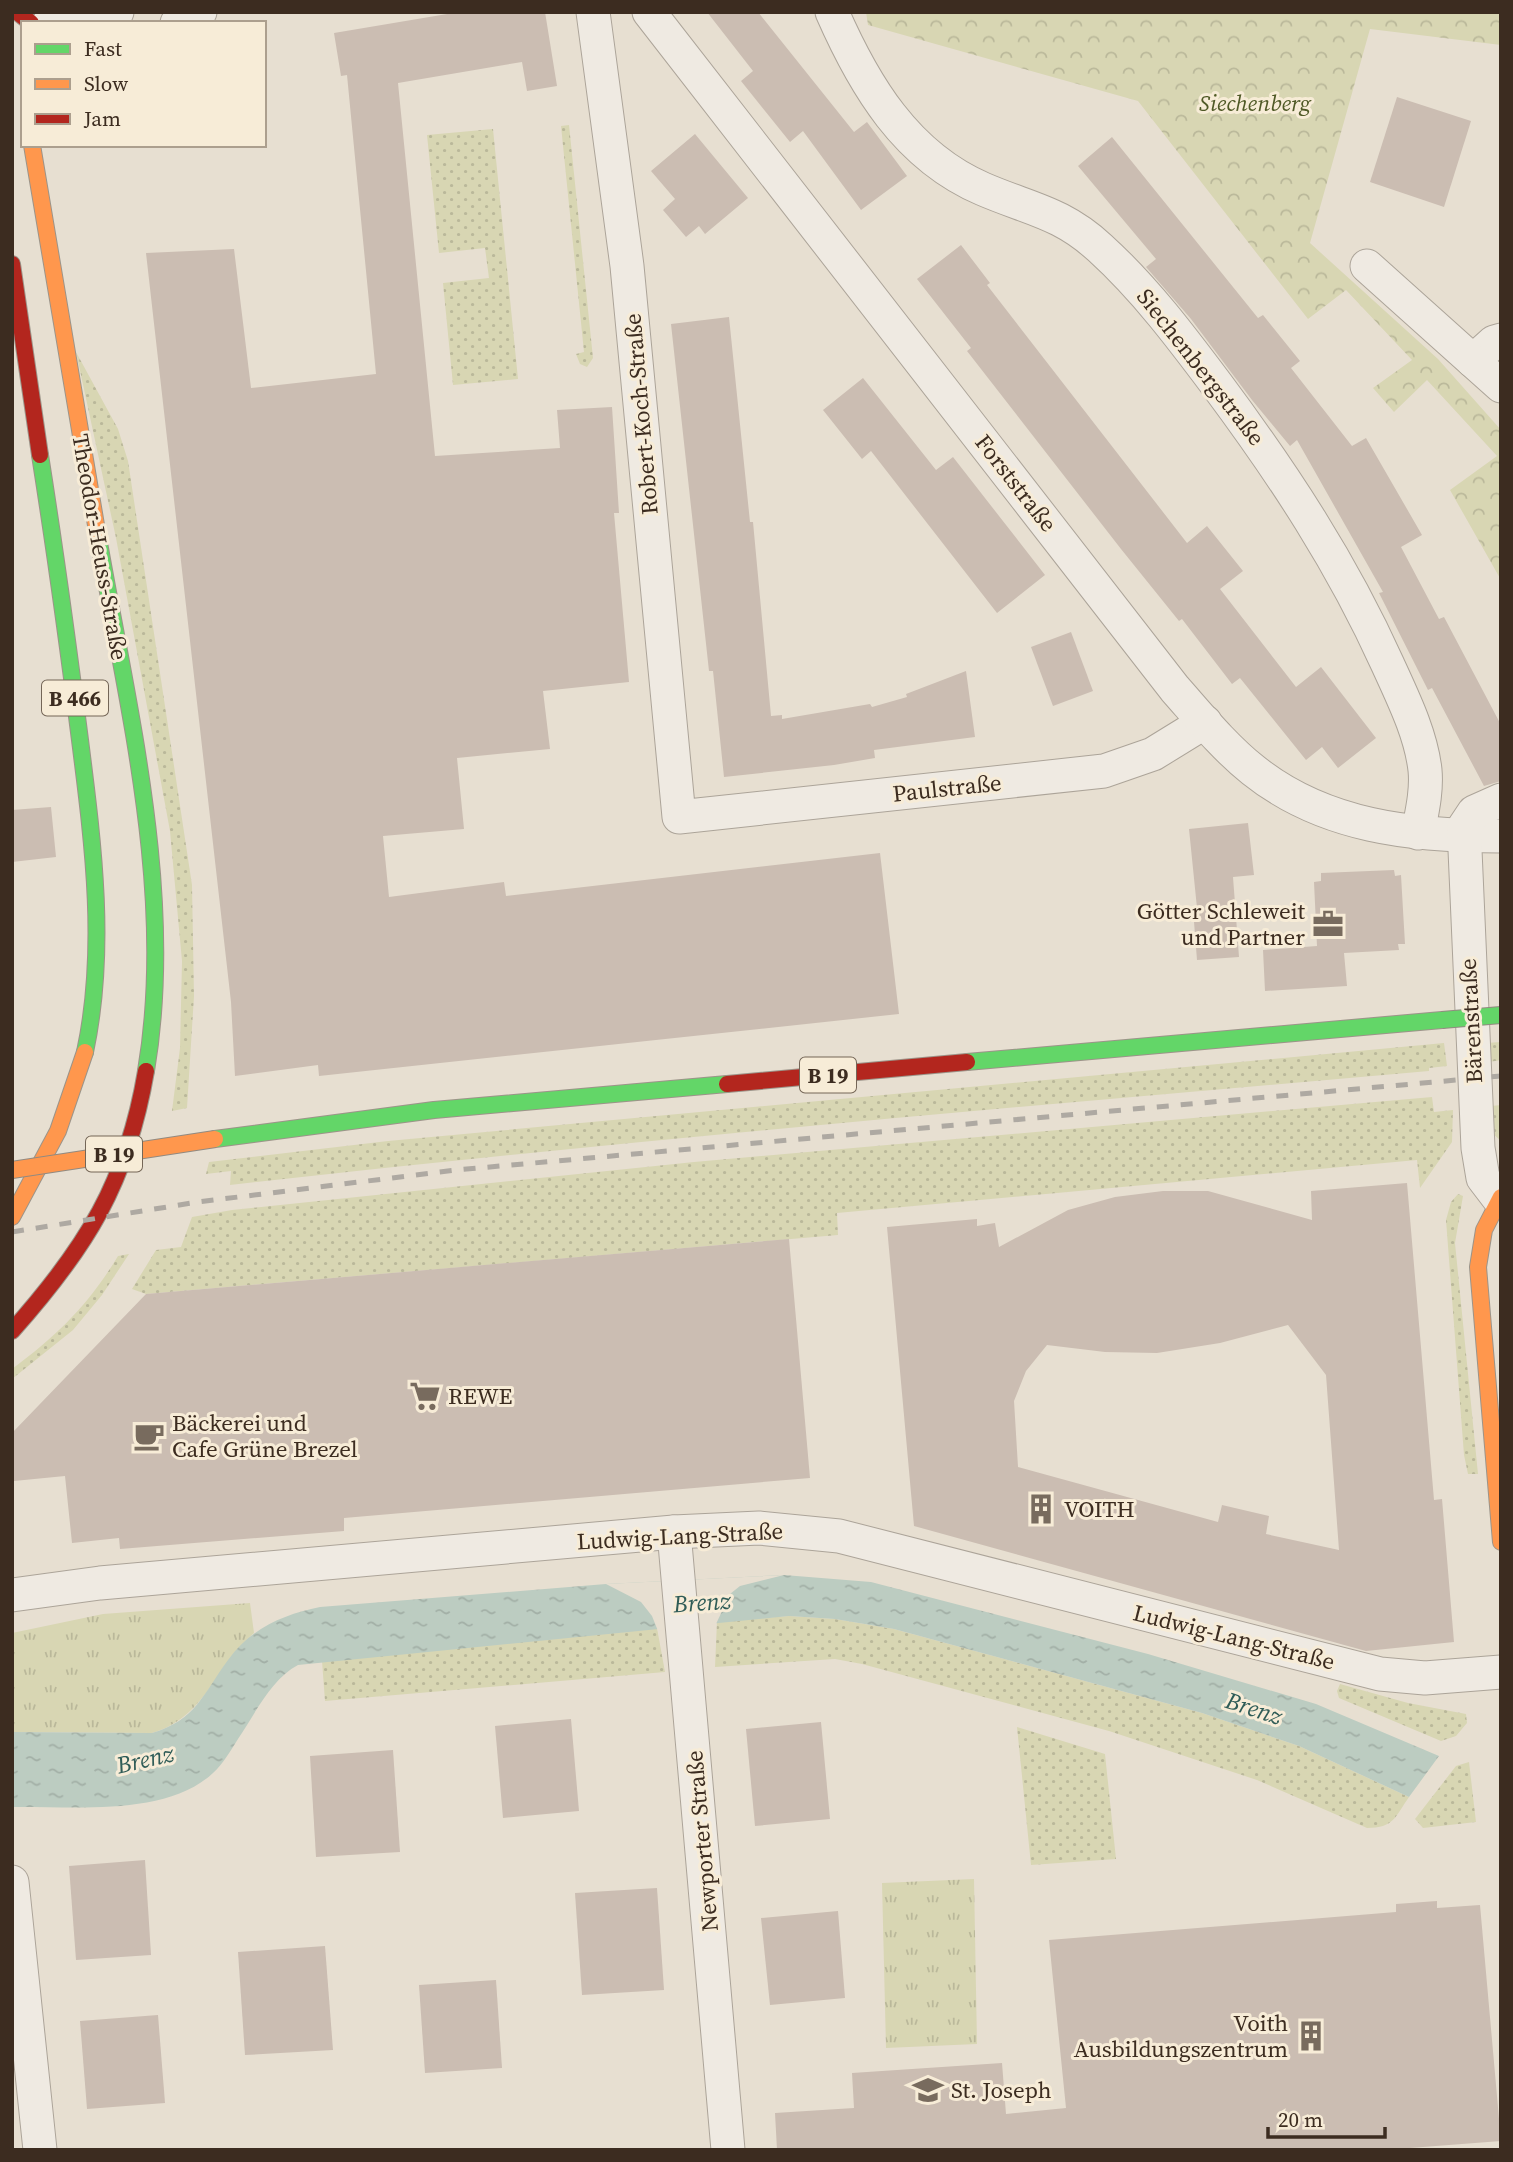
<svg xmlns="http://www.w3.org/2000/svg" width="1513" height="2162" font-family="'Source Serif 4',serif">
<defs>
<pattern id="grass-dots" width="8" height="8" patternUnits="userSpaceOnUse" patternTransform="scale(1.75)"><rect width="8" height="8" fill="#d8d6b3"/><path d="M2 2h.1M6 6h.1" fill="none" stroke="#bab89a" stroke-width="1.8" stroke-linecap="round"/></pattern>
<pattern id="forest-crowns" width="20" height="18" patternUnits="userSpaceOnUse" patternTransform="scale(1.75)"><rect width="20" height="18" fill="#d8d6b3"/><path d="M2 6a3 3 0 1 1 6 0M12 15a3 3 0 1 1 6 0" fill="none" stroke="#bab89a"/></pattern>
<pattern id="park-tufts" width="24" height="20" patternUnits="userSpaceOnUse" patternTransform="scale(1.75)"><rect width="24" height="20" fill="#d8d6b3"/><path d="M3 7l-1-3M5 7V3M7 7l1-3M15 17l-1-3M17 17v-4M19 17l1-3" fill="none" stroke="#bab89a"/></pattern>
<pattern id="water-ripples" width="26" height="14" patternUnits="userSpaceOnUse" patternTransform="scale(1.75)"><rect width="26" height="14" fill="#bcccc1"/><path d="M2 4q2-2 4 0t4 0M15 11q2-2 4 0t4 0" fill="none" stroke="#a2afa6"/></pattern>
</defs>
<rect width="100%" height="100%" fill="#e7dfd1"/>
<g fill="url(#grass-dots)">
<path d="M569,125L593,358L587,367L580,364L576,354L584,352L561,126Z"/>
<path d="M493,129L518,379L453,385L443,283L489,278L485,248L439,253L427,135Z"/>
<path d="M76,352L118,429L128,461L192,885L194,996L187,1108L172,1111L180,1048L182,961L170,831L116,538Z"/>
<path d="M1501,1042V1060L1489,1062L1485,1043Z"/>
<path d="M1444,1043L1447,1066L1429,1068V1071C1029,1106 629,1140 230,1185L231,1171L206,1174L209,1162L388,1141Z"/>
<path d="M1432,1097L1434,1112L1453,1110L1452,1142L1420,1188L1417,1160L837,1213L838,1235L146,1294L132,1289L156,1250L181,1247L192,1217L232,1210L694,1162Z"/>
<path d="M1501,1105V1141L1493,1134L1491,1106Z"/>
<path d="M1458,1194L1463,1196L1455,1243L1478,1474H1468L1464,1455L1446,1220L1451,1202Z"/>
<path d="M129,1254L102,1295L73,1330L12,1379V1369C58,1335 89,1304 118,1256Z"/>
<path d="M789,1616L835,1619L894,1629L1202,1713L1299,1746L1409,1797C1395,1817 1394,1828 1367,1828L1257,1780L1109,1731L862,1664L835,1659L715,1667L717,1621Z"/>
<path d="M657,1628L665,1672L325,1701L322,1661Z"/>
<path d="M1340,1684L1408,1703L1466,1714L1467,1723L1456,1736L1441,1741L1339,1698L1337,1691Z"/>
<path d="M1017,1727L1105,1754L1116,1859L1031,1865Z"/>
<path d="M1469,1762L1476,1822L1423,1828L1415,1819L1456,1766Z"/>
</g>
<path fill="url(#forest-crowns)" d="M866,12H1501V45L1370,29L1310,243L1438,359L1501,430V580L1450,490L1497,456L1427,380L1394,412L1373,388L1412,360L1346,290L1308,319L1138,101L868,25Z"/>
<g fill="url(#park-tufts)">
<path d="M250,1603L254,1633C215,1667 205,1718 152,1733L12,1732V1633L103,1614Z"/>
<path d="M974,1879L977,2044L886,2048L882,1883Z"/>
</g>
<path fill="url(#water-ripples)" d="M784,1575L871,1582L1148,1654L1316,1704L1439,1756L1409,1797L1299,1746L1202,1713L894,1629L835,1619L789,1616L298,1665C271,1679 255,1714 238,1739C231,1750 223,1764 213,1773C166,1817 73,1806 12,1807V1732L152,1733C196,1720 203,1694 228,1660C250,1629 284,1614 320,1607L606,1584Z"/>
<path fill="#e7dfd1" d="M784,1575L740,1586L730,1594L716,1624L658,1631L652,1616L641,1602L606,1584Z"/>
<g fill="#cbbdb2" fill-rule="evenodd">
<path d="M459,12H545L557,86L527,91L522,62L398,83L435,456L560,448L557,410L612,407L619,513H614L629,682L543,691L550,749L457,758L464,829L383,836L389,897L504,882L506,896L880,853L899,1014L319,1076L318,1065L235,1076L231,1002L146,253L234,249L251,388L376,374L347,75L341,76L334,33Z"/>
<path d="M707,12H758L854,132L867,122L907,176L861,210L803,131L790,142L741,81L753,71Z"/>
<path d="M1397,97L1471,121L1444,207L1370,182Z"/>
<path d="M695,134L748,198L705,234L699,226L686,237L663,210L675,199L651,171Z"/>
<path d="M1112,137L1258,318L1263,315L1300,361L1291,368L1352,446L1366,438L1422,535L1401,547L1439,619L1444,617L1501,725V781L1484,786L1432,688L1428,690L1379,593L1383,592L1297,440L1290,446L1252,400L1191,319L1146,267L1156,259L1078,166Z"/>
<path d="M961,245L990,283L987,285L1187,543L1207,526L1243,571L1220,589L1296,687L1321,667L1376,738L1338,768L1322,747L1306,760L1240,678L1232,684L1182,619L1179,621L1121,549L967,351L971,348L917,279Z"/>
<path d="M729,317L750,522H753L771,716L782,715V719L870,704L872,707L907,697L906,694L966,671L975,737L874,750L875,758L834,765L724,777L713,671H709L671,324Z"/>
<path d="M863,378L936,470L953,457L1045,575L997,613L871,451L862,459L823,410Z"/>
<path d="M1071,632L1093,691L1053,706L1031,647Z"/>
<path d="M51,807L56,857L12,862V810Z"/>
<path d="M1248,823L1254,875L1233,877L1239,957L1197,960L1193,909L1197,908L1189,829Z"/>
<path d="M1394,870L1395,876L1401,875L1403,910L1405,944H1398L1399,950L1344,953L1347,986L1265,991L1263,950L1317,946L1314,882L1321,881V873Z"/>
<path d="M1407,1183L1434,1500L1442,1499L1454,1642L1366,1651L914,1526L887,1227L977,1219V1226L995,1223L999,1247L1068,1210L1115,1197L1163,1191H1208L1312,1220L1311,1191ZM1288,1325L1326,1375L1339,1550L1266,1534L1269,1516L1222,1505L1218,1522L1018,1467L1014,1401L1026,1371L1047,1345L1105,1352L1157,1353L1220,1343Z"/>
<path d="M789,1239L810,1478L344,1518V1531L120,1549L119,1538L72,1543L65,1476L14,1481L12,1433L146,1294Z"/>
<path d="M571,1719L579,1811L503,1818L495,1726Z"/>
<path d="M821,1722L830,1819L755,1826L746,1729Z"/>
<path d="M393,1750L400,1852L316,1857L310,1756Z"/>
<path d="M145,1860L151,1955L76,1960L69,1866Z"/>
<path d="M657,1888L664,1990L582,1995L575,1893Z"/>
<path d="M1437,1901V1908L1480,1905L1501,2141L1384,2150H777L775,2113L854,2108L852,2073L1002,2063L1006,2114L1066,2108L1049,1940L1396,1912V1904Z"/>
<path d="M838,1911L845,1998L770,2005L761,1918Z"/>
<path d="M325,1946L333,2050L245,2055L238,1952Z"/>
<path d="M496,1980L502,2068L425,2073L419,1985Z"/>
<path d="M158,2015L165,2103L87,2109L80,2021Z"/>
</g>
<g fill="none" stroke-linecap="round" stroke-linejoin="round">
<g stroke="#aca499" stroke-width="35">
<g id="street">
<path d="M593,12L627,266L679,817L1104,771L1153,754L1205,722"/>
<path d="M649,12L1175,689C1199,716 1224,747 1253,770C1324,827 1413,836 1501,836"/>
<path d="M832,12C864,85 906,156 983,189C1029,209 1061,212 1100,248C1145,289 1181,337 1217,385C1284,475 1342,563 1388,665C1403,698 1421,734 1425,770C1427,791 1422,812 1418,833"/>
<path d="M49,23L117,12"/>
<path d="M177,23L200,12"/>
<path d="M1367,266L1473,361L1494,342L1501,340"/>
<path d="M1473,361L1501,386"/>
<path d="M1499,1199L1483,1178L1478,1148L1464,827L1474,812L1501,800"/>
<path d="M674,1532L728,2150"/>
<path d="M12,1595L100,1583L674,1532L759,1528L839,1536L1380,1674L1425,1678L1501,1672"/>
<path d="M12,1882L40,2150"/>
</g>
</g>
<g stroke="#9c9489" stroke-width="18">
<g id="fast">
<path d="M40,455C55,550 68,645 80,740C93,843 107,949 85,1052"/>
<path d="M97,531C127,706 176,894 146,1071"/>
<path d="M967,1062L1442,1020"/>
<path d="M215,1139L434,1110L727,1084"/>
</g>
</g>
<g stroke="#9c9489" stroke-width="18">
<g id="slow">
<path d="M32,145L97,531"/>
<path d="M1501,1197L1484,1230L1478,1267L1501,1542"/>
<path d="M12,1217L58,1131L85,1052"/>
</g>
</g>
<g stroke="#9c9489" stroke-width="18">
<g id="jam">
<path d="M17,12L31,23"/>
<path d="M12,264L40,455"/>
<path d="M727,1084L967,1062"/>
<path d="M12,1331C86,1248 127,1183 146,1071"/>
</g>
</g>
<use href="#street" stroke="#efeae2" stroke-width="33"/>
<use href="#fast" stroke="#63d668" stroke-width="16"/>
<use href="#slow" stroke="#ff974d" stroke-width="16"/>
<use href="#jam" stroke="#b3261e" stroke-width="16"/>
<path stroke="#aea9a2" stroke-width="5" stroke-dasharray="12 12" stroke-linecap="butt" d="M12,1232L198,1202L456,1170L1501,1076"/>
<g stroke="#928a80" stroke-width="18" stroke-linecap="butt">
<path id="fast-bridge" d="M1442,1020L1501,1015"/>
</g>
<g stroke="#928a80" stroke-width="18" stroke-linecap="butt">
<path id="slow-bridge" d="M12,1170L215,1139"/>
</g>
<use href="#fast-bridge" stroke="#63d668" stroke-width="16"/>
<use href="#slow-bridge" stroke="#ff974d" stroke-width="16"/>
</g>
<defs>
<g id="office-bare" transform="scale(2.415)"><path d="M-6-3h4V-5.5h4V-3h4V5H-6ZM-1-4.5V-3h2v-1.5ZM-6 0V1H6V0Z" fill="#786b5e" stroke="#f7ecd7" stroke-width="2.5" paint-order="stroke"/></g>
<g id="supermarket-bare" transform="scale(2.415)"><path d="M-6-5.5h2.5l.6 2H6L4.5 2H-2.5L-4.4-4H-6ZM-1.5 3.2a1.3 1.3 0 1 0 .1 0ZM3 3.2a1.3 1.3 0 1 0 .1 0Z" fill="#786b5e" stroke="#f7ecd7" stroke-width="2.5" paint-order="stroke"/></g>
<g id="cafe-bare" transform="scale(2.415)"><path d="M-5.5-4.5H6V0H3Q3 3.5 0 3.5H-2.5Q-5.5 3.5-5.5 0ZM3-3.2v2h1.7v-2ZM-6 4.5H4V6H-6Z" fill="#786b5e" stroke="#f7ecd7" stroke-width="2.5" paint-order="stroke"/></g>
<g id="building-bare" transform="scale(2.415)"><path d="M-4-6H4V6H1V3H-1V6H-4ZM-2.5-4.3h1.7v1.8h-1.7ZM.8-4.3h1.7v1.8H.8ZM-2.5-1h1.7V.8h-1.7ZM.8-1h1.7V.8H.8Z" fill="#786b5e" stroke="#f7ecd7" stroke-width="2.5" paint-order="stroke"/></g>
<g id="school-bare" transform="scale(2.415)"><path d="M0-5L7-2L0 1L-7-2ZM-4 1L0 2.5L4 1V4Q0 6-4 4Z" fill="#786b5e" stroke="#f7ecd7" stroke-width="2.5" paint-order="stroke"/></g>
</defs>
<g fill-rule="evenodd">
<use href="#office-bare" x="1328" y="924"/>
<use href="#supermarket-bare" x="425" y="1396"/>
<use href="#cafe-bare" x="149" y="1436"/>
<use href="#building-bare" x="1041" y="1509"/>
<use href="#building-bare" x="1311" y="2036"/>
<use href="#school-bare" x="928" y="2090"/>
</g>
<g text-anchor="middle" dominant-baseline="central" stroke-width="6" stroke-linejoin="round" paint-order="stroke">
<g fill="#f7ecd7" stroke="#746657" stroke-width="2">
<rect x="42" y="680.5" width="66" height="35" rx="5"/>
<rect x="800" y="1057.5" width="56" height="35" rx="5"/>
<rect x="86" y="1136.5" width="56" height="35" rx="5"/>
</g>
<g font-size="21" font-weight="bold" fill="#3c2c20">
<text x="75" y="698">B 466</text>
<text x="828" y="1075">B 19</text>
<text x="114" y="1154">B 19</text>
</g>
<g font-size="23" font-style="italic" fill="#4f5926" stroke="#f7ecd7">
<text x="1255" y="103">Siechenberg</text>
</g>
<g font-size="23" fill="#3c2c20" stroke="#f7ecd7">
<text transform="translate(1201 367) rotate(52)">Siechenbergstraße</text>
<text transform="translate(641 414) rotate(-95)">Robert-Koch-Straße</text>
<text transform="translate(1016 483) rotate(52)">Forststraße</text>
<text transform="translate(100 547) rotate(80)">Theodor-Heuss-Straße</text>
<text transform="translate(947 788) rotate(-6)">Paulstraße</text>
<text transform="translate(1471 1021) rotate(-93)">Bärenstraße</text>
<text transform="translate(680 1536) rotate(-3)">Ludwig-Lang-Straße</text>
<text transform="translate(1234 1637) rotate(14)">Ludwig-Lang-Straße</text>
<text transform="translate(702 1841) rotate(-95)">Newporter Straße</text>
</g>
<g font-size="23" fill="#3c2c20" stroke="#f7ecd7" text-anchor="start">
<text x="1305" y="911" text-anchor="end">Götter Schleweit<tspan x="1305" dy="26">und Partner</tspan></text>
<text x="448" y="1396">REWE</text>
<text x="172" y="1423">Bäckerei und<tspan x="172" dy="26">Cafe Grüne Brezel</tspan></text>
<text x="1064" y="1509">VOITH</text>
<text x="1288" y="2023" text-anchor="end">Voith<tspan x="1288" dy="26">Ausbildungszentrum</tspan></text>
<text x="951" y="2090">St. Joseph</text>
</g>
<g font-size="24" font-style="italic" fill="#2f5c57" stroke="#f7ecd7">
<text transform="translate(702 1602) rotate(-4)">Brenz</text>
<text transform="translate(1254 1708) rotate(18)">Brenz</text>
<text transform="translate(145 1759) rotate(-13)">Brenz</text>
</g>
</g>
<rect width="1513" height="2162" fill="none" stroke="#3c2c20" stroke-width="28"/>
<rect x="21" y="21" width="245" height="126" fill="#f7ecd7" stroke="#ac9f8e" stroke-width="2"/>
<rect x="35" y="44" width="35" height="10" fill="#63d668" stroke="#ac9f8e" stroke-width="2"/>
<text x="84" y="56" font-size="21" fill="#3c2c20">Fast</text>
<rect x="35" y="79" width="35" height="10" fill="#ff974d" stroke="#ac9f8e" stroke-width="2"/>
<text x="84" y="91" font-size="21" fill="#3c2c20">Slow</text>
<rect x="35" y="114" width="35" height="10" fill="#b3261e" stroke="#ac9f8e" stroke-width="2"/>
<text x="84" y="126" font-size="21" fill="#3c2c20">Jam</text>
<path d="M1268 2127v10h117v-10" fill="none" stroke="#3c2c20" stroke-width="3.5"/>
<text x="1278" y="2127" font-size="21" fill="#3c2c20" stroke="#f7ecd7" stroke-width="5" paint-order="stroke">20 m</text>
</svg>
